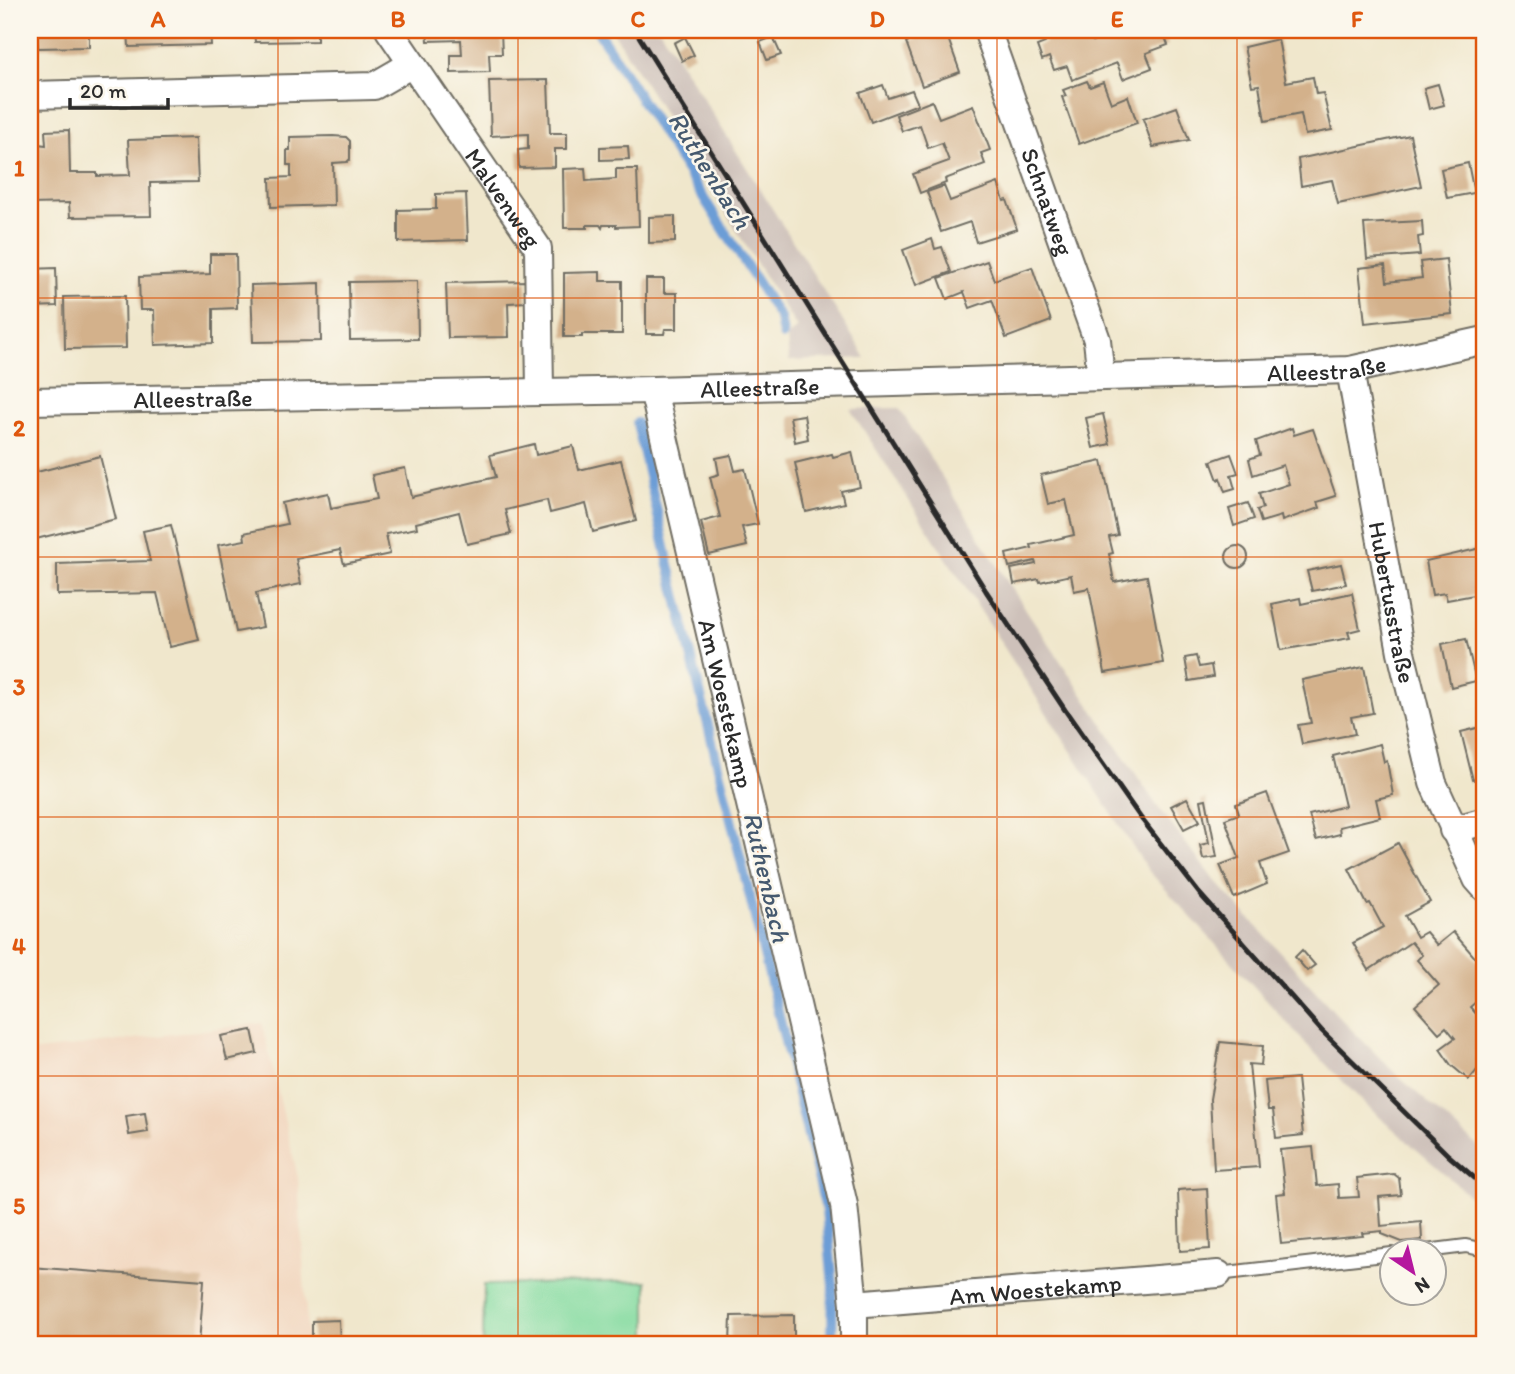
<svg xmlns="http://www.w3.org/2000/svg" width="1515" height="1374" font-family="Itim,sans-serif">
<rect width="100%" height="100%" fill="#fbf7ec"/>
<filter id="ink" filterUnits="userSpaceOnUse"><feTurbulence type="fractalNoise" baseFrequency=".0143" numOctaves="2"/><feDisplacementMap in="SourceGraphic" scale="14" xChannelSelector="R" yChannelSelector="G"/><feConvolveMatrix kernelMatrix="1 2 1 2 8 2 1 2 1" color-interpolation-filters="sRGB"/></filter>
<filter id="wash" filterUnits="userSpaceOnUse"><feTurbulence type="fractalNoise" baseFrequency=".00686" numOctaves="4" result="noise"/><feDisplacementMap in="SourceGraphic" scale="28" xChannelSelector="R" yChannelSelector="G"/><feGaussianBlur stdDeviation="1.57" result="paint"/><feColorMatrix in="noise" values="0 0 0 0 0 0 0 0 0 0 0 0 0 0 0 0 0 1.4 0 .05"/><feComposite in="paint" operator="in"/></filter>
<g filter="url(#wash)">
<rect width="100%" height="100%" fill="#f0e7cc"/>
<path fill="#f1d5bd" d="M262,1023L298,1178L308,1344H30V1052Z"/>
<g fill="#cec1ba">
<path d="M612,30H660L866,358L789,361L787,337L797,328Z"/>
<path d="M899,408L1007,581L1157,806L1211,876L1338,1016L1401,1079L1485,1153V1209L1368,1107L1308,1046L1148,870L850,409Z"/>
</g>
<path fill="#82da9f" stroke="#568265" stroke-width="2" d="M647,1281V1344H483L484,1285Z"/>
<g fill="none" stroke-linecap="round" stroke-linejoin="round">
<g stroke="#6c9dd6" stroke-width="10">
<path d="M597,30L780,318L783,335"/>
<path d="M637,423L669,565L826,1209L833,1285L832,1343"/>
</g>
</g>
<g id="blocks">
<g fill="#d3b18b">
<path d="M30,30H89V47L38,48L37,40H30Z"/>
<path d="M128,30H210L211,45L129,47Z"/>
<path d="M254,30H317V41L255,42Z"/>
<path d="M427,30H473V32L501,31L502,54H489L490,72L451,73V55H462L461,40L428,41Z"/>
<path d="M940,30H945L960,72L922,86L906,42Z"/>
<path d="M1040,30H1089L1093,41L1123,30H1162L1168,45L1146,53L1152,68L1123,79L1117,63L1072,80L1067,66L1054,70L1049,57L1042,60L1037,46L1045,43Z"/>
<path d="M1181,30H1209L1184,39Z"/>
<path d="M685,37L694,55L682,61L674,43Z"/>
<path d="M773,37L781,55L767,60L760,42Z"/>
<path d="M1278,39L1286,82L1313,77L1316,94L1323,93L1332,130L1305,135L1301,114L1265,121L1259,85L1252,86L1244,47Z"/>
<path d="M548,80L550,133H567V149H555V167L519,168L518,150L528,149V134L491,136L489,81Z"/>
<path d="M1087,81L1090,87L1103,82L1111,103L1128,96L1137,123L1079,144L1062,97L1066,96L1063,90Z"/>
<path d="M1438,84L1444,105L1429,109L1424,88Z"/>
<path d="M883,85L888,98L912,90L918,104L871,122L860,93Z"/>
<path d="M932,101L939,118L973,105L990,150L981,153L985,164L945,179L946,183L920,193L913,174L949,161L942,143L928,148L920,125L902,131L896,115Z"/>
<path d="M1177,107L1189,140L1153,147L1143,119Z"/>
<path d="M69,130L70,173H97V176L130,175L128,140L196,138L198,182L150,183L151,216L70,217L69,203L30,204V143L46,145L45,131Z"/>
<path d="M1410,135L1421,186L1338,204L1332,180L1301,186L1298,159Z"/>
<path d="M333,136L346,137L350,141V159L347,162L333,163L334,205L271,207L270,178L291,177V165H287V150H290V137Z"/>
<path d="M628,146L629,159L600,160V147Z"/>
<path d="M1468,163L1474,193L1447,198L1441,169Z"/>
<path d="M585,168L586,181L616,179V169H637L639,226L616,227V225H603L602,228L600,225H587V228H564L563,169Z"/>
<path d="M998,183L1004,201L1007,200L1017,229L976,242L970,222L941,232L927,192L944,186L950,201Z"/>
<path d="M466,193L468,240L398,242V210L436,209V194Z"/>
<path d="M675,216V242L649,243V217Z"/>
<path d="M1422,221L1423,236L1418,237L1420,255L1367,259L1364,224Z"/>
<path d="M932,239L935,249L942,247L951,272L916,285L903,250Z"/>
<path d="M210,254H236L237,308L213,309V343L155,345L154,310H140L139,277L210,274Z"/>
<path d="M1446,259L1452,314L1365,323L1359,268L1385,265L1387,282L1422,278L1420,262Z"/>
<path d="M987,261L994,280L1032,267L1051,321L1006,338L992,300L970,308L964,292L947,299L939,278Z"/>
<path d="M56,268L57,306L30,307V269Z"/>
<path d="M600,272V281H622V334H582V337H564V273Z"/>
<path d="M646,279H664V293H677V329H665L664,334H646Z"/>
<path d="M417,281L418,339L350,340L349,282Z"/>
<path d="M527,281V302L508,303L509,337L448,338L446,283Z"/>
<path d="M320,283L321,341L253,342L251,285Z"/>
<path d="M125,296L126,348L65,349L64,297Z"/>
<path d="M1103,414L1110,444L1093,448L1086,418Z"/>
<path d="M804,415L808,439L795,442L790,417Z"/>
<path d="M1292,428L1294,435L1313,429L1336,496L1317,502L1319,508L1282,521L1281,516L1261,522L1257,510L1263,508L1259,494L1289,484L1283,465L1253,475L1249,459L1260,455L1256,441Z"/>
<path d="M534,444L536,455L573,446L579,470L621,460L636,521L593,532L586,504L550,513L547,500L505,510L511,534L467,544L459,512L416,523L417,528L386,534L390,554L344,564L340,550L296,559L301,584L256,593L263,627L236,632L218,545L245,540L244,533L287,524L282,503L328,493L331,508L377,499L372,475L405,468L411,497L496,477L490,455Z"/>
<path d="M852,452L860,487L841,491L844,503L806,512L795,463L832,454L833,457Z"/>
<path d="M1231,454L1238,473L1231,475L1235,489L1225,492L1220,478L1218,480L1211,461Z"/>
<path d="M731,455L735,471L745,469L758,524L742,527L747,546L709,555L701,522L720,517L710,477L719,474L716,458Z"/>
<path d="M100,456L116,519L32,540L30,532V463L35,462L37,472Z"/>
<path d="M1102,461L1118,535L1109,537L1113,553L1109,554L1114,582L1147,576L1163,663L1105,673L1089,588L1074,591L1071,575L1044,581L1040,582L1039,579L1014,584L1011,569L1036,564L1035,561L1009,567L1006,554L1032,548L1031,545L1074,535L1066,500L1048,504L1041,475Z"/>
<path d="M1248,503L1254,519L1234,526L1229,509Z"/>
<path d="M171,525L199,640L170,647L157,593L57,595V564L150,561L143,531Z"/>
<circle cx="1237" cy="557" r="11"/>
<path d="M1485,547V593L1447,600L1445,593L1432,595L1426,561Z"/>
<path d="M1341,564L1346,584L1312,591L1307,571Z"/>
<path d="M1352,593L1360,629L1348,632L1350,638L1281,650L1272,604L1300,598L1301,604Z"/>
<path d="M1466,639L1476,681L1451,687L1442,644Z"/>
<path d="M1196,656L1199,667L1211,665L1213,677L1189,681L1185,658Z"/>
<path d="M1364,667L1373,713L1351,717L1355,734L1302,744L1298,725L1311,723L1302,680Z"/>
<path d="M1485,726V777L1473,780L1461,732Z"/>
<path d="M1380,744L1384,762L1387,761L1393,795L1376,799L1380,817L1339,827L1340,834L1316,840L1309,815L1345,806L1333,756Z"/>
<path d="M1267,793L1289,853L1260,863L1267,884L1234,898L1220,865L1239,858L1225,819L1239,814L1236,804Z"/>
<path d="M1187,798L1200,821L1184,829L1171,806Z"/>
<path d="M1206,799L1217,857L1203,859L1200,845L1209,843L1201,800Z"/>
<path d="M1398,843L1430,902L1405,916L1417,937L1426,932L1437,945L1453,932L1485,969V994L1470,1007L1485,1024V1060L1469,1080L1451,1065L1440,1049L1455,1038L1446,1027L1439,1033L1415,1006L1439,985L1417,960L1422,955L1411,942L1369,970L1353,943L1383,927L1370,903L1367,904L1349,869Z"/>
<path d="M1302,950L1315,965L1307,971L1295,957Z"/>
<path d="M252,1030L257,1053L227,1060L221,1036Z"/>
<path d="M1220,1042L1263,1046L1261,1065L1249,1064L1259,1167L1214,1170L1210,1099Z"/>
<path d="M1297,1078L1303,1135L1276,1138L1273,1110H1268L1265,1081Z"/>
<path d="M145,1113L148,1132L129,1135L126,1116Z"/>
<path d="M1313,1147L1317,1186L1338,1184L1339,1198L1359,1197L1357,1178L1394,1174L1399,1178L1401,1195L1379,1197L1381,1226L1421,1222L1422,1240L1402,1242L1382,1234V1231L1362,1233L1363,1236L1281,1244L1276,1194L1285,1193L1280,1150Z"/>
<path d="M1207,1188L1210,1249L1180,1251L1178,1190Z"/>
<path d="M30,1267L204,1280L199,1344H30Z"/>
<path d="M794,1315V1344H730L731,1316Z"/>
<path d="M339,1320L340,1343L312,1344V1321Z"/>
</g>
</g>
</g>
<g filter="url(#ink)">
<use href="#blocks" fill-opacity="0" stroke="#706d63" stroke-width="2"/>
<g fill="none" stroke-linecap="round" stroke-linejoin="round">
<g stroke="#706d63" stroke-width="16">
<g id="service">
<path d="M1418,1252L1466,1246L1485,1250"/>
<path d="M1218,1274L1392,1254"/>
</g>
</g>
<g stroke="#706d63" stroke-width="30">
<g id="minor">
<path id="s1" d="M389,30L538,248L540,391"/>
<path id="s2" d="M987,30L1097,340L1101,376"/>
<path d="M30,95L374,86L412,64"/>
<path id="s3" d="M1350,370L1401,652L1433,783L1477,879L1485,888"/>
<path id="s4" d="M653,390L844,1205L854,1304V1344"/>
<path id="s5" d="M30,401L653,390L1350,370L1485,340"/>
<path d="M1453,830L1485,821"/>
<path id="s6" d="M854,1304L1218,1274"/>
</g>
</g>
<use href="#service" stroke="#fff" stroke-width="12"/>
<use href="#minor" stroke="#fff" stroke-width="26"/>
<path stroke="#2b2b2b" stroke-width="5" d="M635,30L986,591L1065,710L1140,817L1199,893L1321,1030L1448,1155L1485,1187"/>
</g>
</g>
<path fill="none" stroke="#df570e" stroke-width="2" stroke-opacity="0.55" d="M278,30V1344M518,30V1344M758,30V1344M997,30V1344M1237,30V1344M30,298H1485M30,557H1485M30,817H1485M30,1076H1485"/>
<g text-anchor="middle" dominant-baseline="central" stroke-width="5" stroke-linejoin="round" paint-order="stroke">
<g font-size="24" fill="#2b2b2b" stroke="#fbf7ec">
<text stroke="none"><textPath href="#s1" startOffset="203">Malvenweg</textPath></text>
<text stroke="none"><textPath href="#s2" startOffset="182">Schnatweg</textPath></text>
<text stroke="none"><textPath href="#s5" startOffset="1297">Alleestraße</textPath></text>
<text stroke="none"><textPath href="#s5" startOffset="730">Alleestraße</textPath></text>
<text stroke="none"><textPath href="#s5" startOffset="163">Alleestraße</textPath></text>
<text stroke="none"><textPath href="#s3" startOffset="236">Hubertusstraße</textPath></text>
<text stroke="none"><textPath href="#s4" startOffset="322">Am Woestekamp</textPath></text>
<text stroke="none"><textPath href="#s6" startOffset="182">Am Woestekamp</textPath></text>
</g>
<g font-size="26" font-style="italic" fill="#45596f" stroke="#fbf7ec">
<text transform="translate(710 170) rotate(58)">Ruthenbach</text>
<text transform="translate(767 877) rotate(77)">Ruthenbach</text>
</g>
</g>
<rect width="1515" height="1374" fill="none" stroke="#fbf7ec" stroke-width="77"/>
<g transform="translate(1413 1272) rotate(145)"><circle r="33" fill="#fbf7ec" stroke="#a8a59f" stroke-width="2"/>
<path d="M0-5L12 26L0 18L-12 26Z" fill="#b5179e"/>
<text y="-10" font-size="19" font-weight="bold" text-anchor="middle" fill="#2b2b2b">N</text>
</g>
<path d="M70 98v10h98v-10" fill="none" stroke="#2b2b2b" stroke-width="3.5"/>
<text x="80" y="98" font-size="21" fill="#2b2b2b" stroke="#fbf7ec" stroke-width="5" paint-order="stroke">20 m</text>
<rect x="38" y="38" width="1438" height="1298" fill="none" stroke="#df570e" stroke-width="2.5"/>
<g font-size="23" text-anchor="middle" font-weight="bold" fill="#df570e">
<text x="158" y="27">A</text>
<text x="398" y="27">B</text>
<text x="638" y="27">C</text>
<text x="877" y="27">D</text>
<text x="1117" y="27">E</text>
<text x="1357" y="27">F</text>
<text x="19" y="176">1</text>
<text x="19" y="436">2</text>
<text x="19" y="695">3</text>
<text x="19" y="954">4</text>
<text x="19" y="1214">5</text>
</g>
</svg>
